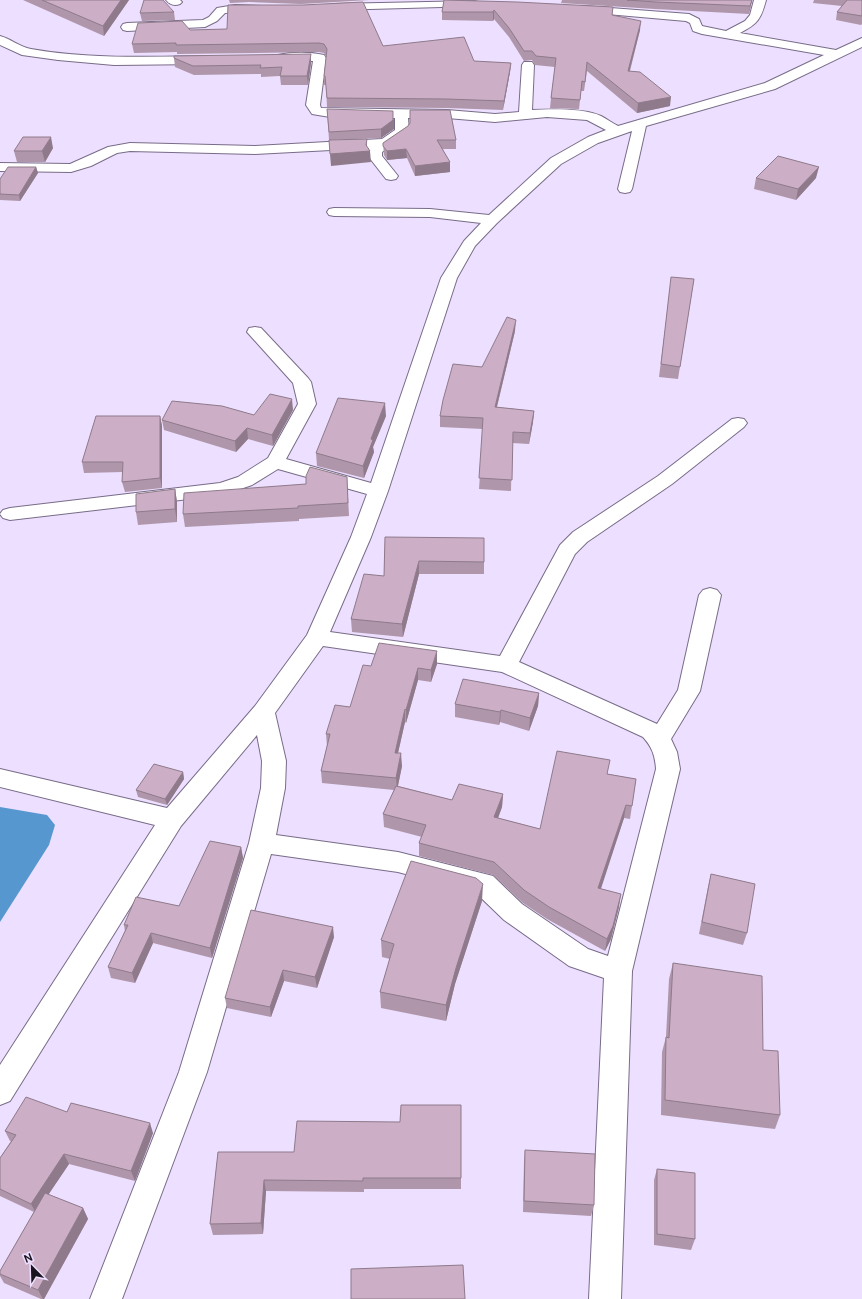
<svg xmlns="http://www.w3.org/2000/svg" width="862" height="1299" font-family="'DM Sans',sans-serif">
<rect width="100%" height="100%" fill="#eddfff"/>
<path fill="#5797d0" d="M0,807L47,815L55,825L49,845L0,922Z"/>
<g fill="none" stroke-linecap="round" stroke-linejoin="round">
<g stroke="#786c88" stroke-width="2">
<g id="minor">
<path d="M166,0H180L182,2L180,4C175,6 170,5 166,0Z"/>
<path d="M754,0H766C761,19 758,24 740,33L836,50L862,38V47L775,89L646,126L632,189L630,192L625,193L620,192L618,189L632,131L598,143L561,164L497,223L475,246L457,278L388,491L371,537L330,632L500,656L560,545L573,532L658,476L732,419L738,418L744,419L747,423L744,427L672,484L587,542L575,554L519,662L657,724L678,690L699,595L703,590L710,588L717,590L721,595L700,691L671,739L677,752L680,769L632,971L621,1299H589L604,978L569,966L504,920L476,893L398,872L271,854L207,1072L122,1299H90L179,1072L249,843L261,788L262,761L257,735L181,826L10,1101L0,1105V1065L155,825L0,787V769L167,808L255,706L307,635L351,537L367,494L278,469L252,485L223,495L10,520L3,518L0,514L3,510L10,508L220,483L238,477L268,458L298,404L293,383L247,332L249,328L255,327L261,328L308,378L311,382L316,404L286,459L371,483L441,278L464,241L481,223L430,217L334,216L329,215L327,212L329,209L334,208L430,209L489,215L551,158L588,137L606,130L587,120L547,117L495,122L447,118H408L409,132L407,135L382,152V156L398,176L396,179L391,180L386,179L368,156L369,148L255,154L130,151L117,153L91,166L71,172L0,171V163L70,164L108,147L130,143L255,146L382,139L395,130V118L330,117L312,114L306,105L313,61H278L276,58L278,55C292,52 310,52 324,55L326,58L320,105L321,108L447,110L495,114L519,112L522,65L524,62H532L534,65L532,110C551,109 584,108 601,116C607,119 612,123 618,126L765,83L824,55L702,34L693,31L690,23L686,21L584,12L580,11L578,9L580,7L584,6L689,14L699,19L702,26L726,31L745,21L750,15ZM323,646L502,672L643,737C652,747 655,755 656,769L608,956L588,949L522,904L493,876L398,852L276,835L285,788L286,761L275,713Z"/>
<path d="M474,1L478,2L480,4L478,6L334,10L330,9L328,7L330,5L334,4Z"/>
<path d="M235,5L262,6L264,8L262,10L258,11L225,13L217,21L205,27L127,31L123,30L121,27L123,24L127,23L203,20L209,17L217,8Z"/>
<path d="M0,36C11,39 20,47 31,49C88,59 146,57 204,56L208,57L210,60L208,63L204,64L114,65L58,60L22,55L0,45Z"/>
</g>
</g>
<use href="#minor" fill="#fff" fill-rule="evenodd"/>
</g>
<g fill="#af96aa">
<path d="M23,0H129L104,36Z"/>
<path d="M229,0H369L301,4L249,2L230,3Z"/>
<path d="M444,0L613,7L612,15L640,30L630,71L670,106L637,113L587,71L584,91H581L579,109L550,108L551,98L555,67L535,65L532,60L524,61L509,37L494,19L493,21L442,20V12Z"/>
<path d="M562,0H752L749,14L655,9L561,3Z"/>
<path d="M814,0H862V24L861,25L836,20L837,12L842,6L813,3Z"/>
<path d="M174,12L175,20L142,21L140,13Z"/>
<path d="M190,30L383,46L474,61L511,63L510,72L503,110L447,108L327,107L326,85H324V76L326,56L324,53L319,52L177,54V52L134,53L132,44Z"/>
<path d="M174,58L311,63L308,85H281L280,76L261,77V74L194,75L175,67Z"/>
<path d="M327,109L394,129L381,138L329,140Z"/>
<path d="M410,110L456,140V149H443L450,172L415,176L407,158L387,160L384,155L383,143L408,126L410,123Z"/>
<path d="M53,148L45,162H17L14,151Z"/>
<path d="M36,167L38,173L20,201L0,200V179Z"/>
<path d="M756,178H816L796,200L754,189Z"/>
<path d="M694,279L678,379L659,377L670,289Z"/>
<path d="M515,331L497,407L534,411L533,422L529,444L512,443L511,491L479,489L483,429L440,427V416L482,367Z"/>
<path d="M293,410L273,446L248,439L236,452L164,430L162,420L254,415Z"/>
<path d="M160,416L162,426V488L125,492L122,482L123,472L84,473L82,462Z"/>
<path d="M386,416L373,447L374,452L364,478L317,466L316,453Z"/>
<path d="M347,477L349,516L299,519V521L185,527L183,514L306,484Z"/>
<path d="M175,489L177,502V522L138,525L136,512Z"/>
<path d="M385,537L484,562V574H419L403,637L352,632L351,619L384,576Z"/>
<path d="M437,664L431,682L418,680L406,723L405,722L398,753L402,766L398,786L452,800L503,794L502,807L498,818L540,829L608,774L636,779L630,819L624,818L600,889L619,907L611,939L605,951L547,919L523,903L493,875L419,856V843L422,837L384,827L383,814L394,790L322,783L321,771L327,746L326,734L350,707L371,666Z"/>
<path d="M539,693L538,706L529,731L500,722L499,725L455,717V704Z"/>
<path d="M183,772L184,779L167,805L138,797L136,790Z"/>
<path d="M241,847L243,858L212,958L153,943L135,983L111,978L108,967L125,931L124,925L179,906Z"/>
<path d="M711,874L747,933L743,945L699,934L708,887Z"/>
<path d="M482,901L455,984L446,1021L381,1008L380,992L390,959L382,957L381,940Z"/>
<path d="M334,937L317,988L284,981L271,1017L227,1008L225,998Z"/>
<path d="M673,963L763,1050L780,1115L775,1129L661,1115L662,1052L666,1037L669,979Z"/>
<path d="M67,1112L153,1133L135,1181L69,1164L48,1195L83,1208L88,1219L44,1299H41L4,1283L0,1276V1271L34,1212L0,1196V1158L11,1141H10L5,1131Z"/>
<path d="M525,1150L594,1205L591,1216L523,1212L524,1161Z"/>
<path d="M218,1152L461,1178V1189H364V1192L266,1191L263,1234L213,1235L210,1224Z"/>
<path d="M657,1169L695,1239L691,1250L654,1245V1180Z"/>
</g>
<g fill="#8f7a8b">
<path d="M121,0H129L104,36L103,26Z"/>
<path d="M752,0L749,14L750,6Z"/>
<path d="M494,10V19L493,21V12Z"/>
<path d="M641,21L640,30L627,80L628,71Z"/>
<path d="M311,54V63L308,85L307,76Z"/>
<path d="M511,63L510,72L503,110L504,101Z"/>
<path d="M671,97L670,106L637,113L638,103Z"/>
<path d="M394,119V129L381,138V129Z"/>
<path d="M51,137L53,148L45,162L42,151Z"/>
<path d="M367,139V151H370L371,162L331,166L330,154L366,145Z"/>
<path d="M406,149L407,158L387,160V151Z"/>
<path d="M450,162V172L415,176V166Z"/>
<path d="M36,167L38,173L20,201L19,195Z"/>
<path d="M819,167L816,178L796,200L798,189Z"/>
<path d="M516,320L515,331L494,418L495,407Z"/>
<path d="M292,399L293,410L273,446L272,435Z"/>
<path d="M385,403L386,416L373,447L374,452L364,478L363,466L371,439Z"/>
<path d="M534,411L533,422L529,444L530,433Z"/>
<path d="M160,416L162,426V488L160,478Z"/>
<path d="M247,428L248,439L236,452L235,441Z"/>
<path d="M175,489L177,502V522L175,509Z"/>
<path d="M419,561V574L403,637L402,624Z"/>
<path d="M437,651V664L431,682V670Z"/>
<path d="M418,668V680L406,723V710Z"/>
<path d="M539,693L538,706L529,731L530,718Z"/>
<path d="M405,709V722L395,766V753Z"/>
<path d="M501,710L500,722L499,725L500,712Z"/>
<path d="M401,753L402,766L397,790L396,778Z"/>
<path d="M183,772L184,779L167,805L165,799Z"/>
<path d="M503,794L502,807L494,829V817Z"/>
<path d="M626,805L624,818L597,901L598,888Z"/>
<path d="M241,847L243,858L212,958L210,948Z"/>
<path d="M483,884L482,901L455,984L446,1021V1005L456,968Z"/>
<path d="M621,894L619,907L611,939L605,951L607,939Z"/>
<path d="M333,927L334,937L317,988L315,977Z"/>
<path d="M151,933L153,943L135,983L132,973Z"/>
<path d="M283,970L284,981L271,1017L270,1007Z"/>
<path d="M150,1123L153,1133L135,1181L131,1171Z"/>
<path d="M64,1154L69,1164L36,1213L31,1204Z"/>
<path d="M264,1180L266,1191L263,1234L261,1223Z"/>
<path d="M83,1208L88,1219L44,1299H43L38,1290Z"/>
</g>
<g fill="#ccafc6" stroke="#8f7a8b">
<path d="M42,0H121L103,26Z"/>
<path d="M144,0H163L174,12L140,13Z"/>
<path d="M444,0L517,2L613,7L612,15L641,21L628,71L640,72L671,97L638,103L587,62L585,82L582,81L580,100L551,98L556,58L536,56L532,51H524L509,28L494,10L493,12H442Z"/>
<path d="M627,0H752L750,6L656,2Z"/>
<path d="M847,0H862V16L837,12Z"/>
<path d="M363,2L383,46L464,37L474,61L511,63L504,101L447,99L327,98L325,76H324L327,49L324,44L319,43L176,45V43L132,44L138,23L182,21L190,30L227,29L228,5H303Z"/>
<path d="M311,54L307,76H280L282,67L260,68L261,65L193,66L174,58V56Z"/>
<path d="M327,109L393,111V120L381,129L329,132Z"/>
<path d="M410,110H450L456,140H437L450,162L415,166L406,149L387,151L383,146V143L408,126L410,123Z"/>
<path d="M23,137H51L42,151H14Z"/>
<path d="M367,139L366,145L370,151L330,154L329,140Z"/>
<path d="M778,156L819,167L798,189L756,178Z"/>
<path d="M8,167H36L19,195L0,194V179Z"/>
<path d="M671,277L694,279L680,367L661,364Z"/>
<path d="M507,317L516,320L495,407L534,411L530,433L513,432L512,480L479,478L483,418L440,416L443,400L453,364L482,367Z"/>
<path d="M270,394L292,399L272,435L247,428L235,441L162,420L172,401L222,406L254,415Z"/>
<path d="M338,398L385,403L371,439L373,440L363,466L316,453Z"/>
<path d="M96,416H160V478L122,482L123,462H82Z"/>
<path d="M310,467L347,477L348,503L298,506V508L183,514L184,493L306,484V476Z"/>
<path d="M175,489V509L136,512V494Z"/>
<path d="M385,537L484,538V562L419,561L402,624L351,619L364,574L384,576Z"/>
<path d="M379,643L437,651L431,670L418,668L406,710L405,709L395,753H401L396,778L321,771L330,734H326L335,705L350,707L363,665L371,666Z"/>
<path d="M463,679L539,693L530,718L501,710L500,712L455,704Z"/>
<path d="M557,751L610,760L607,774L636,779L632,806L626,805L598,888L621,894L613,926L607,939L549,907L524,890L494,862L419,843L426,825L383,814L396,786L452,800L459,784L503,794L494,817L540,829Z"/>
<path d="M154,764L183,772L165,799L136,790Z"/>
<path d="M210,841L241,847L210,948L151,933L132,973L108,967L128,925H124L136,897L179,906Z"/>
<path d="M411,861L476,878L483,884L456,968L446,1005L380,992L394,944L381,940Z"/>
<path d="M711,874L755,884L747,933L702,922Z"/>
<path d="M251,910L333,927L315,977L283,970L270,1007L225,998Z"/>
<path d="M673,963L762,976L763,1050L778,1051L780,1115L665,1100L666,1037L669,1038Z"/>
<path d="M26,1097L67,1112L71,1103L150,1123L131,1171L64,1154L31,1204L0,1189V1158L16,1135L5,1131Z"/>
<path d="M401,1105H461V1178H363V1181L264,1180L261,1223L210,1224L218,1152H294L297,1121L400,1122Z"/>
<path d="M525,1150L595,1154L594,1205L524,1201Z"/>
<path d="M657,1169L695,1173V1239L657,1234Z"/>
<path d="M45,1193L83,1208L38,1290L0,1274V1271Z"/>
<path d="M463,1265L465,1299H351V1269Z"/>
</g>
<g transform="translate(32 1267) rotate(337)" stroke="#eddfff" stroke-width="3" paint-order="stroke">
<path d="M0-3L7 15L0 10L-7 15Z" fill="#18131e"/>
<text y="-6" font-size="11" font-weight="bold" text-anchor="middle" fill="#18131e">N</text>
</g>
</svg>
